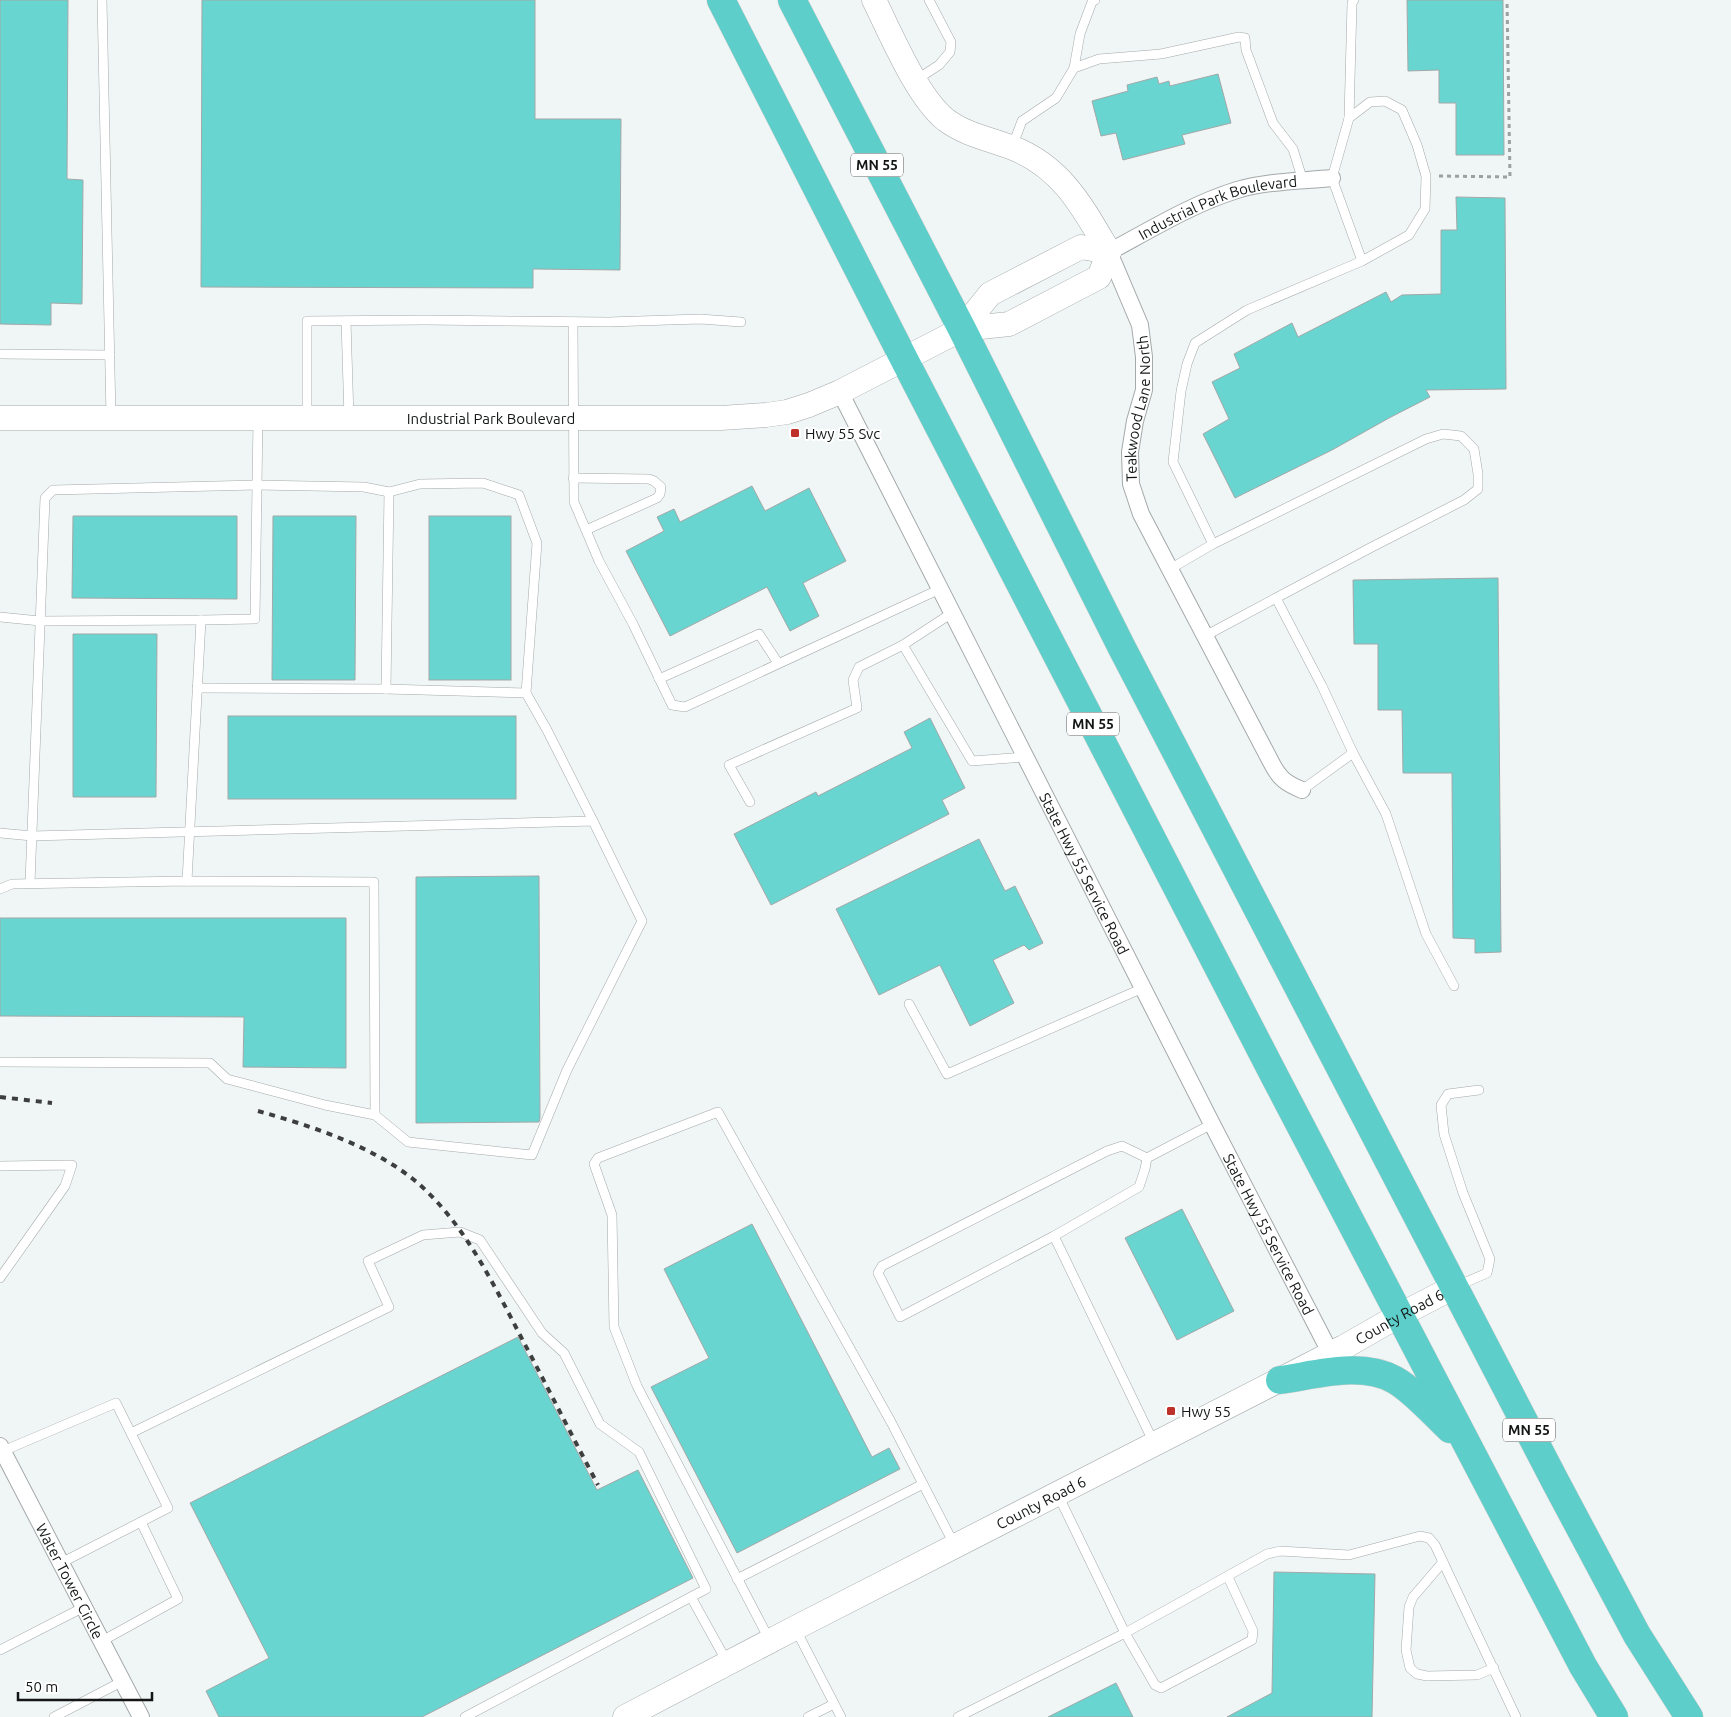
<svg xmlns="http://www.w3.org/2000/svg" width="1731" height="1717" font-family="Ubuntu,sans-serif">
<rect width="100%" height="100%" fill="#f0f5f5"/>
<g fill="#68d5d0" stroke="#a3a8a8">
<path d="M0,0H68L67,179L83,180L82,304L51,303V325L0,324Z"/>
<path d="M202,0H535V119H621L620,270L533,269V288L201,287Z"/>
<path d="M1407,0H1503L1504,155H1456V103H1439V70L1408,71Z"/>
<path d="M1218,74L1231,123L1182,135L1185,144L1123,160L1116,133L1101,136L1092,101L1128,91L1127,85L1157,77L1159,84L1169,81L1170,86Z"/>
<path d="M1456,197L1505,198L1506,389L1426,390L1430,397L1389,418L1332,450L1235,498L1203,434L1229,419L1212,382L1240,368L1234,354L1292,323L1298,337L1386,292L1391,302L1402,295L1441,294V230H1457Z"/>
<path d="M752,486L765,511L809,488L846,561L803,583L819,616L790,631L767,587L670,636L626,551L664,531L657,517L674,509L680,522Z"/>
<path d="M73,516H237V599L72,598Z"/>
<path d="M273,516H356L355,680H272Z"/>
<rect x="429" y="516" width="82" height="164"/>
<path d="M1498,578L1501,952L1475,953V939L1453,938L1452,773H1403L1402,710H1378V644H1354L1353,580Z"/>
<path d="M73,634H157L156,797H73Z"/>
<rect x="228" y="716" width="288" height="83"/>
<path d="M930,718L965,788L942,800L949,814L771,905L734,834L816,792L818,796L912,748L904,732Z"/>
<path d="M979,839L1005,891L1015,886L1043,943L1029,950L1024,945L993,960L1014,1003L970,1026L940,965L879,995L836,909Z"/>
<path d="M539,876L540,1118L539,1122L416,1123V877Z"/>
<path d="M0,918H346V1068L243,1067L244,1017L0,1016Z"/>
<path d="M1182,1209L1234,1311L1177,1340L1125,1238Z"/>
<path d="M752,1224L872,1457L889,1448L900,1469L737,1553L651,1387L709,1358L664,1269Z"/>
<path d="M518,1337L597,1490L638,1470L693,1578L422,1717H219L206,1691L269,1658L190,1503Z"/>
<path d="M1274,1572L1375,1574L1372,1717H1227L1272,1693Z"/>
<path d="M1116,1683L1133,1717H1048Z"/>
</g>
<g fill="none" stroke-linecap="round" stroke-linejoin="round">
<g stroke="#a4a9a9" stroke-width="10">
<g id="lane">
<path d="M102,0L111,417"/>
<path d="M1074,68L1080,34L1092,2L1095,0"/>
<path d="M916,80L939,65L950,52L951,42L929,0"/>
<path d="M1349,118L1352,3L1354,0"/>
<path d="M1012,147L1022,121L1056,98L1074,68L1099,59L1161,54L1239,37L1245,38L1246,50L1273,123L1293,149L1303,181"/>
<path d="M346,321L349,418"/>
<path d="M573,322L574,502L599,561L633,624L672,705L685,707L940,589"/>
<path d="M0,354L110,355"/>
<path d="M307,418V321L425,320L608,322L700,319L741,322"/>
<path d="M573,478L649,479L654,481L661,487L660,494L657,498L586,530"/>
<path d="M1170,569L1213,544"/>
<path d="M952,613L903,645L972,761L1026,757"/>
<path d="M0,617L40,621L201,620"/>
<path d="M1205,636L1276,598"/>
<path d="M659,679L759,634L778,663"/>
<path d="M197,688L386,689L526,693L547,730L593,821"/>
<path d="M386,689L389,492L420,484L483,483L519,495L537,543L526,693"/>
<path d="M1353,753L1386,814L1426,934L1454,986"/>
<path d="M1302,790L1353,753L1322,686L1276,598L1370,548L1464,500L1478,489V474L1474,449L1461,436L1443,434L1426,439L1213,544L1173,462L1181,391L1187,364L1195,343L1247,310L1362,261L1409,235L1425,209L1426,176L1417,145L1402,110L1385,101L1370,102L1349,118L1332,178L1362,261"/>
<path d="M750,802L729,765L857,708L853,680L859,667L903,645"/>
<path d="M0,833L32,836L593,821L642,921L567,1070L532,1155L408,1142L375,1115"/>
<path d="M187,881L201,620L255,619L258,418"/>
<path d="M30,883L45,498L53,490L257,485L364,487L389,492"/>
<path d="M0,889L12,884L187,881L374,882L375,1115L325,1105L227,1079L210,1063L0,1062"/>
<path d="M909,1004L947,1074L1143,988"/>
<path d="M0,1166L72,1165L65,1186L0,1278"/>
<path d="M1054,1236L900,1317L878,1273L882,1266L1107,1151L1122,1146L1147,1158"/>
<path d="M1457,1286L1487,1273L1490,1259L1463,1193L1444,1134L1441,1105L1448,1094L1479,1090"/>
<path d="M131,1433L389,1307L368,1261L423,1235L460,1232L480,1240L542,1333L564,1353L600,1424L639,1452L706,1589L465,1717"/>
<path d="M1154,1443L1054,1236L1139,1187L1145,1169L1147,1158L1212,1124"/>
<path d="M3,1451L116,1403L168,1508L61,1563"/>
<path d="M1058,1495L1125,1633L1267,1554L1280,1551L1349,1555L1420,1536L1429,1538L1435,1545L1516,1717"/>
<path d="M1443,1562L1413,1597L1409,1607L1406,1650L1410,1668L1417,1674L1427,1676L1477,1675L1494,1668"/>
<path d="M737,1579L923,1484"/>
<path d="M691,1597L727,1662"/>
<path d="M795,1628L841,1717"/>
<path d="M769,1639L637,1386L614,1327L612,1215L594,1164L598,1158L718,1112L891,1422L955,1546"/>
<path d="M102,1641L178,1599L141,1522"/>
<path d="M0,1650L84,1607"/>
<path d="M54,1717L123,1681"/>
<path d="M808,1717L834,1704"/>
<path d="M958,1717L1125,1633L1155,1685L1161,1688L1252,1640L1253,1631L1228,1577"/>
</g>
</g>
<g stroke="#a4a9a9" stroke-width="18">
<g id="street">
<path id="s1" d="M840,392L1212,1124L1331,1354"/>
<path id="s2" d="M1302,790C1285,783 1279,778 1271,762L1141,514L1131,484L1130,452L1135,421L1144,390V357L1140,325L1109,252C1150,230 1192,204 1237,190C1267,181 1301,181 1332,178"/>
<path id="s3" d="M0,1446L141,1717"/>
</g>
</g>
<g stroke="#a4a9a9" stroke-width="25">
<g id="secondary">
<path d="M874,0C891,34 917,97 946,120C966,135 990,139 1013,148C1063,168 1083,208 1109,252"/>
<path d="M962,329L990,294L1081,247L1109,252"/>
<path id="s4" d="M0,418H721L766,415L787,412L809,405L840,392L962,329L1009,324L1099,277L1109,252"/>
<path id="s5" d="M625,1717L795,1628L1344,1347L1400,1315L1454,1287"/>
</g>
</g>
<g stroke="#d0d0d0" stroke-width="29">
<g id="highway">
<path d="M721,0L904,359L1275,1077L1583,1666L1614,1717"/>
<path d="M792,0L962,329L1122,648L1555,1481L1637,1635L1689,1717"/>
<path d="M1280,1380C1316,1375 1361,1361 1395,1380C1414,1391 1434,1414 1450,1429"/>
</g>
</g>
<path stroke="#9ca0a0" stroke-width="3" stroke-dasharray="4 4" stroke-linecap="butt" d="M1439,176L1510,177L1507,0"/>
<use href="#lane" stroke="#fff" stroke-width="9"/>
<use href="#street" stroke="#fff" stroke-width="16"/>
<use href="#secondary" stroke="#fff" stroke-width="24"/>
<use href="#highway" stroke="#5dcec9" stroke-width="28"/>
<g stroke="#3d3f3f" stroke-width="4" stroke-dasharray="6 6" stroke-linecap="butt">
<path d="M0,1097L52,1103"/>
<path d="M258,1111C312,1126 376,1147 419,1184C465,1225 493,1283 521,1337C547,1386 572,1436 598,1485"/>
</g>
</g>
<g fill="#be302a" stroke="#fff" stroke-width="2">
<rect x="790" y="428" width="10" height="10" rx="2.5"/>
<rect x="1166" y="1406" width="10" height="10" rx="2.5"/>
</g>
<g text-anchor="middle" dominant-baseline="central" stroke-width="4" stroke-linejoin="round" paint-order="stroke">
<g fill="#fff" stroke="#5a5c5c" stroke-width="1">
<rect x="851" y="153.5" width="52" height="23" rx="4"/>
<rect x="1067" y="712.5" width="52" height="23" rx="4"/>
<rect x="1503" y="1418.5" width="52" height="23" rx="4"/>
</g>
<g font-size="14" font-weight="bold" fill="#141616">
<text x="877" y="165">MN 55</text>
<text x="1093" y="724">MN 55</text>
<text x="1529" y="1430">MN 55</text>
</g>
<g font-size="15" fill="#141616" stroke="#fff">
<text stroke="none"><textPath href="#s2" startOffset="714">Industrial Park Boulevard</textPath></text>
<text stroke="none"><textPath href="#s2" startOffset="431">Teakwood Lane North</textPath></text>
<text stroke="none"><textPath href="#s4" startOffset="491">Industrial Park Boulevard</textPath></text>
<text stroke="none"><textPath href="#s1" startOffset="540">State Hwy 55 Service Road</textPath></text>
<text stroke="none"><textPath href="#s1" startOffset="945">State Hwy 55 Service Road</textPath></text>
<text stroke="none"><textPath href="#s5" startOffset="872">County Road 6</textPath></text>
<text stroke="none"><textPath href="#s5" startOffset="468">County Road 6</textPath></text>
<text stroke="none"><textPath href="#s3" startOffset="152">Water Tower Circle</textPath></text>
</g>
<g font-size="15" fill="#141616" stroke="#fff" text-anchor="start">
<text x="805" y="433">Hwy 55 Svc</text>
<text x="1181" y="1411">Hwy 55</text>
</g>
</g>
<path d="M18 1692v8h134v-8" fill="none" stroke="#141616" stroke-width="2.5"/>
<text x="25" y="1692" font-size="15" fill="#141616" stroke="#ffffff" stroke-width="4" paint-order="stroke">50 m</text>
</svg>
